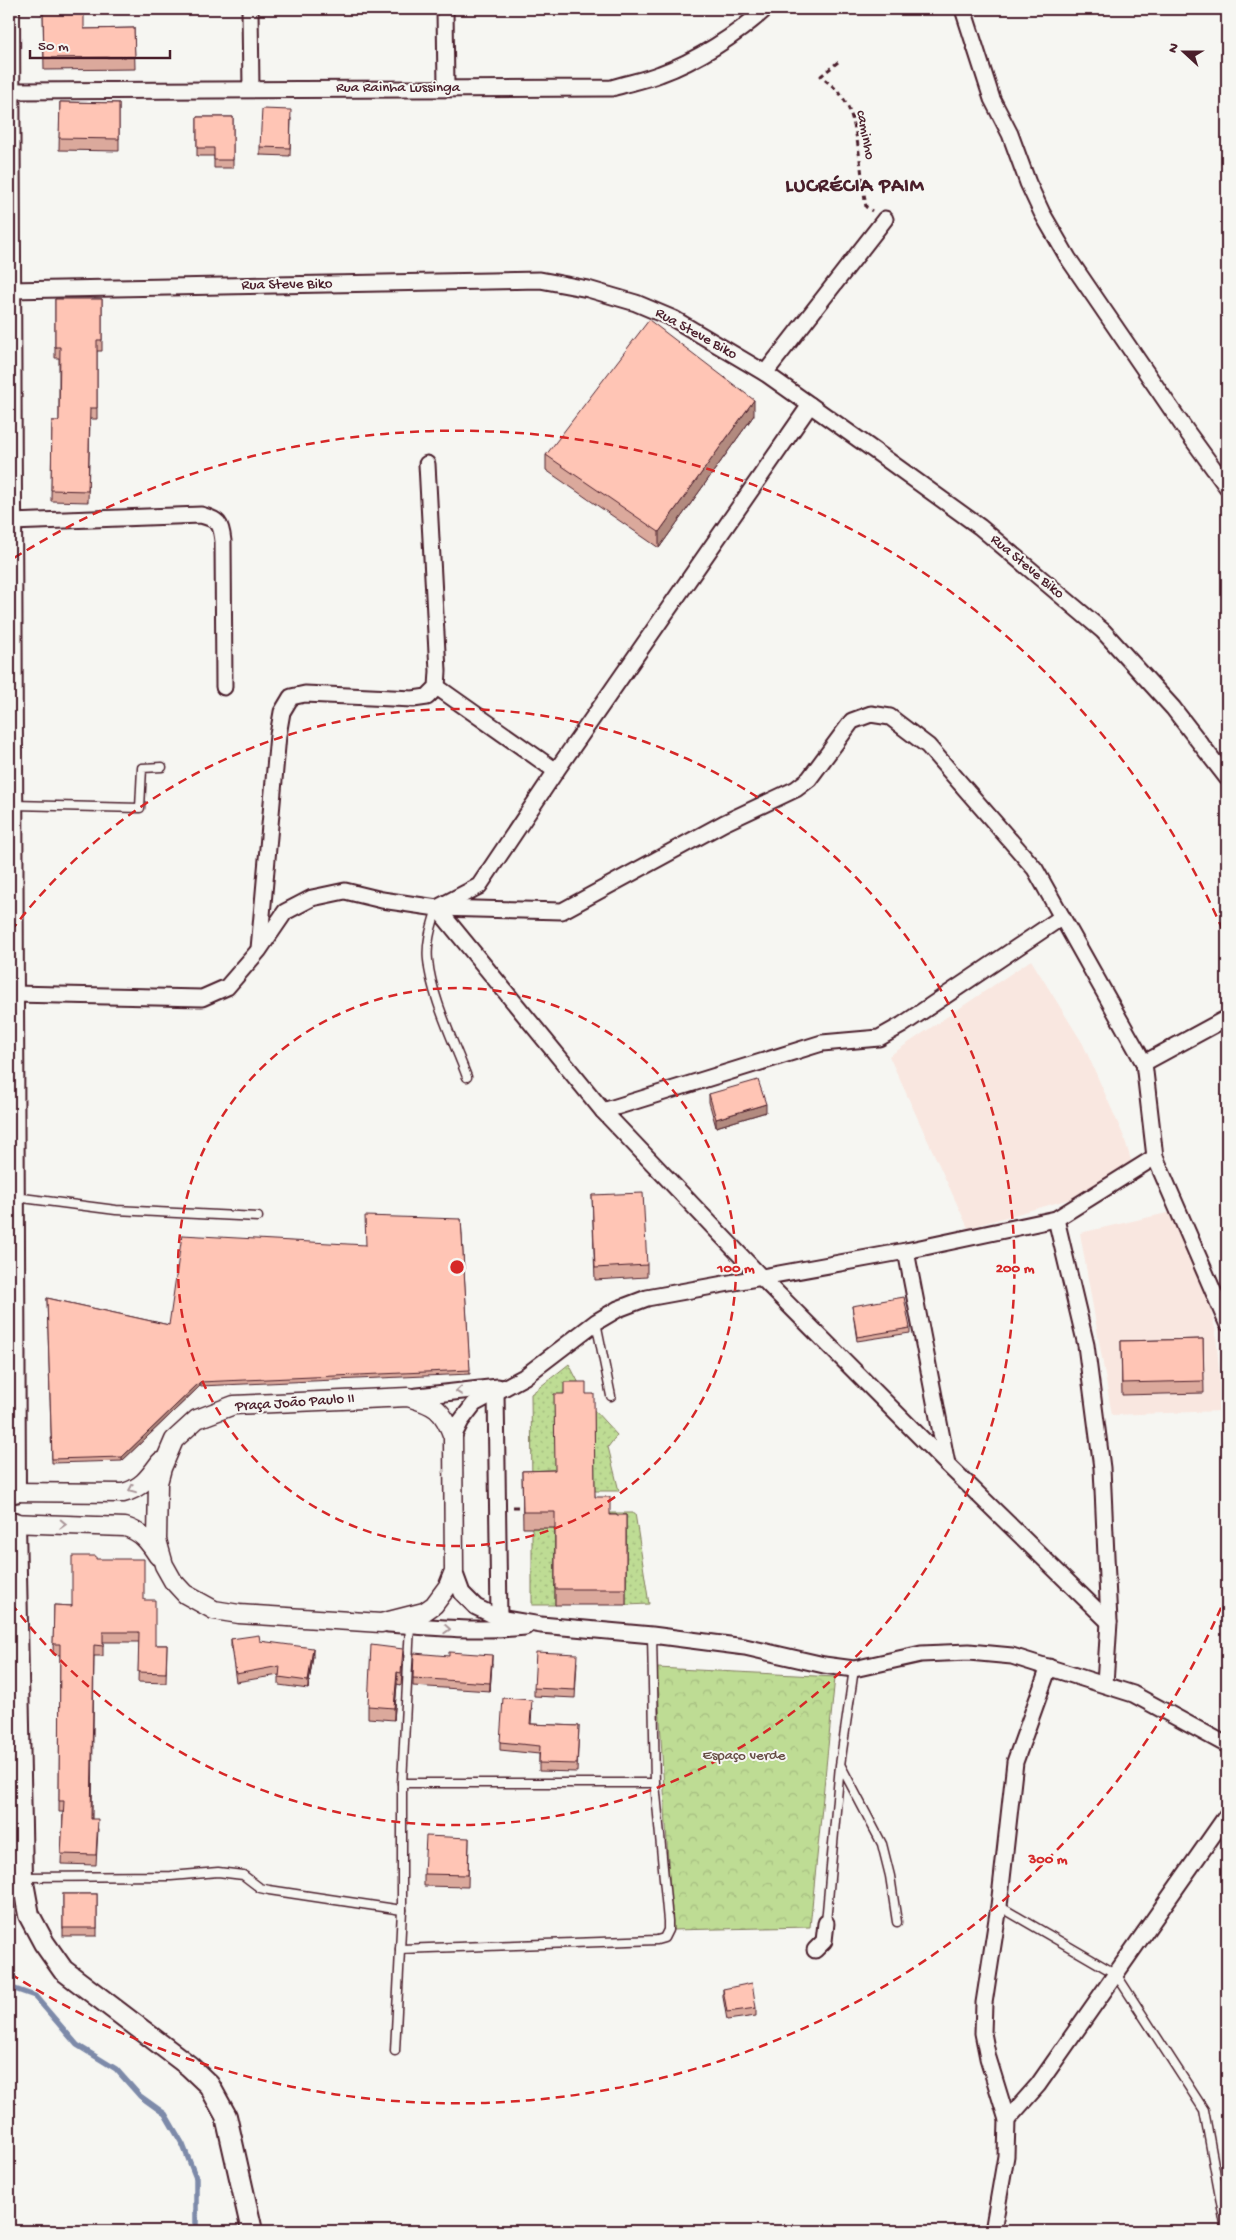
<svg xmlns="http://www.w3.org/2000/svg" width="1236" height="2240" font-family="'Gochi Hand',sans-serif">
<defs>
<pattern id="forest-crowns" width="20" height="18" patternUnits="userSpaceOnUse" patternTransform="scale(1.25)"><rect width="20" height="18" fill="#bedc94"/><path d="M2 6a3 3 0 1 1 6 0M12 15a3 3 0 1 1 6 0" fill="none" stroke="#a5bc80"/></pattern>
<pattern id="garden-dots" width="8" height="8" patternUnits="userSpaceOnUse" patternTransform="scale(1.25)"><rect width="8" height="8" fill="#bedc94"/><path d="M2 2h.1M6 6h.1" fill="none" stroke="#a5bc80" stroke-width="1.8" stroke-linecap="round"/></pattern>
</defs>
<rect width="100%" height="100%" fill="#f6f6f2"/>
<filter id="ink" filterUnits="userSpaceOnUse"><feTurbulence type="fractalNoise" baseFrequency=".02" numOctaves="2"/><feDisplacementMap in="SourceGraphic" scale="10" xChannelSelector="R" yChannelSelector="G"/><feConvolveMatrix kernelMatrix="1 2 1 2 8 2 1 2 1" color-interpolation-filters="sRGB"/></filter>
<g filter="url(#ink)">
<g fill="#f9e7e0">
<path d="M1031,960L1083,1044L1124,1137L1137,1180L968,1228L889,1056Z"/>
<path d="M1189,1208L1216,1333L1222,1411L1112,1415L1080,1233Z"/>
</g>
<path fill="url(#forest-crowns)" stroke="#847e60" d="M657,1668L835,1677L810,1927L672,1930Z"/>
<g fill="url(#garden-dots)" stroke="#847e60">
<path d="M569,1364L586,1397L555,1486H532L531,1394Z"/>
<path d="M594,1410L617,1435L608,1447L619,1491H595Z"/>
<path d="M610,1513H635L649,1604L626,1605V1531L594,1525Z"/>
<rect x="532" y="1528" width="23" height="77"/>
</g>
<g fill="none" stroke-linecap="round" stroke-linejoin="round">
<path stroke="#7d8aa9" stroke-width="5.5" d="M9,1987L35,1996L77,2045L116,2069L140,2096L165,2114L183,2145L196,2178V2231"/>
<g stroke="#4a1f2b" stroke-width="11">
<g id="service">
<path d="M14,805L140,808L142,768L162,767"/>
<path d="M437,908C432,925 426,942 428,960C431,996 454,1042 467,1077"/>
<path d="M15,1197L116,1210L258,1217"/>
<path d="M596,1322L611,1396"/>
<path d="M841,1766L882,1844L890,1876L897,1922"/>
<path d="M402,1783H655"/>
<path d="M22,1877L171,1876L218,1872L243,1875L260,1888L269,1890L402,1910"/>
<path d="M9,1889L22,1894"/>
<path d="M999,1906L1116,1974L1204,2110L1226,2230"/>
<path d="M826,1923L840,1765L854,1669"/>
<path d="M400,1949L657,1940L664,1938L668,1930V1921L655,1783L652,1635"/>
<path d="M395,2051L402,1910V1783L410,1625"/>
</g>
</g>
<g stroke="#4a1f2b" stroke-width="19">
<g id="minor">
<path d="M250,9L251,89"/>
<path d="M445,9L446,88"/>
<path d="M963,9L992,99L1010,134L1028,183L1042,213L1068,258L1185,429L1227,487"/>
<path d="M10,91L612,88C628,83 645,80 660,74C696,61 737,35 765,9"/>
<path d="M9,290L540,280L588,289L636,303L674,319L765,373L875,451L980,527L1103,631L1173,708L1227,778"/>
<path d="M765,373L885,219"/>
<path d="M11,522L201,515C219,520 221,523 223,541L224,687"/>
<path d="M437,687L556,771"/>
<path d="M439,907L479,886L556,771L810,405"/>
<path d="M437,908L603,1111L761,1277L947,1464L1109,1622"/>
<path d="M259,949L278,735L282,712L291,697L305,694L413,699L427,697L437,687L438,671L427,464"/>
<path d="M13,994L202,998L227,987L259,950L285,912L312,898L345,891L382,900L437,908L562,911L724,823L796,789L809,779L852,721L871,714L890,717L928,746L1035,869L1144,1063L1155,1157L1227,1323"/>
<path d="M1144,1063L1227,1018"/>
<path d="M603,1111L822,1043L879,1038L902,1025L1062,917"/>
<path d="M1056,1219L1086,1345L1102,1468L1109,1622L1105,1684"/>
<path d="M906,1251L947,1464"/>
<path d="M496,1392L499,1618"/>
<path d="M409,1397L498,1387"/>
<path d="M453,1437L461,1421L474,1404L524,1377L596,1322L618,1309L647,1298L906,1251L1056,1219L1155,1157"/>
<path d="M454,1571L462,1593L476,1607L499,1618L541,1625L652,1635L745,1647L824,1665L854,1669L921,1654L969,1652L1012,1656L1133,1694L1227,1745"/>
<path d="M388,1624C434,1627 479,1632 525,1627"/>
<path d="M815,1950L824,1941L826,1923"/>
<path d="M1007,2120L1038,2085L1227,1815"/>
<path d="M993,2231L1006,2156L1007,2120L988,2058L983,2033L984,2003L999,1906L1015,1762L1049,1667"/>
</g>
</g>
<g stroke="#4a1f2b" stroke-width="21">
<g id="tertiary">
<path d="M408,1397C435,1405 443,1409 453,1437L454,1571L448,1586L434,1605L424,1612L381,1623L239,1614L214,1610L185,1594L173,1581L164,1565L157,1540L158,1483L162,1468L174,1440L197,1419L234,1405Z"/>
<path d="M9,1492L123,1493C142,1488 149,1477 160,1462"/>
<path d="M9,1523L125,1527C142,1532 149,1542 158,1556"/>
</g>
</g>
<g stroke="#4a1f2b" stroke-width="24">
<g id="secondary">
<path d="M9,9L15,1492"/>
<path d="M15,1523L22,1877L29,1915L44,1943L63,1970L189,2066L209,2085L226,2116L252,2231"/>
</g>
</g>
<g stroke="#4a1f2b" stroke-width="3" stroke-dasharray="5 4" stroke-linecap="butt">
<path d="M838,62L821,76C828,83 838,89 843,98C859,120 861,178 866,207L872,211"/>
<path d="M513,1507H526"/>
</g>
<use href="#service" stroke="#f6f6f2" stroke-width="8"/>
<use href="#minor" stroke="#f6f6f2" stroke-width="15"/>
<use href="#tertiary" stroke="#f6f6f2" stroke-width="18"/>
<use href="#secondary" stroke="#f6f6f2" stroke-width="20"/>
</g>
<g fill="#dba99c" stroke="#4a1f2b">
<path d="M43,9L84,29L134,28L135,69L44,70Z"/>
<path d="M60,102L119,103V151L59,150Z"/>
<path d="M197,117H233V168H214V156H197Z"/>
<path d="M291,118L290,156L260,155V147Z"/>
<path d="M55,299H102V351H97V419H90L88,502L51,501L52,421H59V358H55Z"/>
<path d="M754,415L659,548L546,470V455Z"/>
<path d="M709,1094L766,1112L716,1127L709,1102Z"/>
<path d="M592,1195L647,1265V1277L595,1280Z"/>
<path d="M461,1219L470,1374L200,1386L122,1461L52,1463L47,1298L169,1325L366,1245Z"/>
<path d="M852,1306L910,1328V1333L857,1341Z"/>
<path d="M1203,1339L1204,1393L1122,1395L1121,1341Z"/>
<path d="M586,1394L595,1497L610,1515H626V1605H555V1528H523L522,1471L555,1470Z"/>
<path d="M96,1559L144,1600L155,1645H167L166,1683L138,1682L139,1642H103V1656H94L92,1819L98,1829L96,1865L61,1864L63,1812H59L60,1655L53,1654L54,1605L72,1606Z"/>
<path d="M231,1639L260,1641L313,1656L308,1689L279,1685V1675L236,1682L231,1647Z"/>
<path d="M449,1656L492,1663L490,1691L413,1686V1678Z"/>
<path d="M403,1661L401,1685L397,1684L394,1720L368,1718V1706Z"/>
<path d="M577,1662L575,1698L534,1696V1688Z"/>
<path d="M532,1708L531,1724L579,1726L577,1772L539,1771V1754L500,1750V1742Z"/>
<path d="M469,1838L468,1887L424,1886V1874Z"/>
<rect x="63" y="1894" width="34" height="42"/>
<path d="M723,1989L756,2008V2016L727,2020L723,1997Z"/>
</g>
<g fill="#b28a7f" stroke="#4a1f2b">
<path d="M754,400V415L659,548V532Z"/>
<path d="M766,1104V1112L716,1127V1119Z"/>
<path d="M200,1382V1386L122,1461V1457Z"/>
<path d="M313,1648V1656L308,1689V1681Z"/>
<path d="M492,1655V1663L490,1691V1683Z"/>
<path d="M397,1672V1684L394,1720V1708Z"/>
</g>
<g fill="#ffc5b5" stroke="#4a1f2b">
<path d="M43,9H84V29L134,28L135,57L44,58Z"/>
<path d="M60,102L119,103V139L59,138Z"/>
<path d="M262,109L291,110L290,148L260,147Z"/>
<path d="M197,117H233V160H214V148H197Z"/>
<path d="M55,299H102V340H97V408H90L88,491L51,490L52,421H59L60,347H55Z"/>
<path d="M649,320L754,400L659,532L546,455Z"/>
<path d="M758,1080L766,1104L716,1119L709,1094Z"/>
<path d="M643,1193L647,1265L595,1268L592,1195Z"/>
<path d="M365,1216L461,1219L470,1370L200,1382L122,1457L52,1459L47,1298L169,1325L182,1235L366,1245Z"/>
<path d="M904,1297L910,1328L857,1337L852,1306Z"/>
<path d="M1203,1339L1204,1381L1122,1383L1121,1341Z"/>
<path d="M564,1382H586V1394H594L595,1497H610V1515H626V1589H555V1512H523L522,1471L555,1470L554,1394H564Z"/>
<path d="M72,1556H96V1559H144V1600H155V1645H167L166,1673L138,1672L139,1632H103V1646L94,1645L91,1819H98L96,1855L61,1854L64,1801H59L60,1644H53L54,1605L72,1606Z"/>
<path d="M259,1635L260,1641L313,1648L308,1681L279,1677L280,1666L236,1674L231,1639Z"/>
<path d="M371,1645L403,1649L401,1673L397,1672L394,1708L368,1706Z"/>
<path d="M449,1652L492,1655L490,1683L413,1678L414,1653L449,1656Z"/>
<path d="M536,1652L577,1654L575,1690L534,1688Z"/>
<path d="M503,1698L532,1700L530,1724L579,1726L577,1764L539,1763L540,1746L500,1742Z"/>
<path d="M426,1836L469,1838L468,1875L424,1874Z"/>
<rect x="63" y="1894" width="34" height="34"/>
<path d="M752,1983L756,2008L727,2012L723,1989Z"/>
</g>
<defs><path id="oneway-chevron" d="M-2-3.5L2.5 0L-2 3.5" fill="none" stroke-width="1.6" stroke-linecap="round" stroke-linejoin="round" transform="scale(1.25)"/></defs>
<g stroke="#a99598">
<use href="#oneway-chevron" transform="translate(459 1391) rotate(174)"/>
<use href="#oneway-chevron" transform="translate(132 1489) rotate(158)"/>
<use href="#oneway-chevron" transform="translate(63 1524) rotate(2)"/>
<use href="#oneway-chevron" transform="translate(447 1629) rotate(3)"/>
</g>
</g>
<g fill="none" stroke="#d62828" stroke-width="2.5" stroke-dasharray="9 6">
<circle cx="457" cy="1267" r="279"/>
<path d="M11 931A558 558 0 1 1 11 1603"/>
<path d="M1227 1594A836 836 0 0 1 14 1976M14 558A836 836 0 0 1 1227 940"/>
</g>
<g text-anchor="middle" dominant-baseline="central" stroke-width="4" stroke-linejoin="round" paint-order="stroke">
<g font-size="15" fill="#4a1f2b" stroke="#f6f6f2">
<text x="398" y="88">Rua Rainha Lussinga</text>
<text transform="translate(865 135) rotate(79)">caminho</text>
<text transform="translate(287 285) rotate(-1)">Rua Steve Biko</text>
<text transform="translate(696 334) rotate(29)">Rua Steve Biko</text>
<text transform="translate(1027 567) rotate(40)">Rua Steve Biko</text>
<text transform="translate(295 1403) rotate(-4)">Praça João Paulo II</text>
</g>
<g font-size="15" fill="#674e45" stroke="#f6f6f2">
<text x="744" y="1756">Espaço verde</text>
</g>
<g font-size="20" font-weight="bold" letter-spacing="1" fill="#4a1f2b" stroke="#f6f6f2">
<text x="855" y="187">LUCRÉCIA PAIM</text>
</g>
</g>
<circle cx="457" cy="1267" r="8" fill="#d62828" stroke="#f6f6f2" stroke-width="2.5"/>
<g font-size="15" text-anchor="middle" font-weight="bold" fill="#d62828" stroke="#f6f6f2" stroke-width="4" stroke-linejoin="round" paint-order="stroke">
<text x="736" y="1272">100 m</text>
<text x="1015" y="1272">200 m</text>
<text x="1048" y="1863">300 m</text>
</g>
<rect width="1236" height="2240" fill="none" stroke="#f6f6f2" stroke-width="30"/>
<rect x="15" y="15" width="1206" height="2210" fill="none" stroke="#4a1f2b" stroke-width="2" filter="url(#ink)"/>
<g transform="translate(1184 52) rotate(291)" stroke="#f6f6f2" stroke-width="4" paint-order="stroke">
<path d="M0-4L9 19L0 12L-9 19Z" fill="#4a1f2b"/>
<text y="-8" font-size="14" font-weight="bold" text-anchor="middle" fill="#4a1f2b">N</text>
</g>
<path d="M30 50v8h140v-8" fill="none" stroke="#4a1f2b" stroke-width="2.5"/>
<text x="38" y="50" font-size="15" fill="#4a1f2b" stroke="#f6f6f2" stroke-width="4" paint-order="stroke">50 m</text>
</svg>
